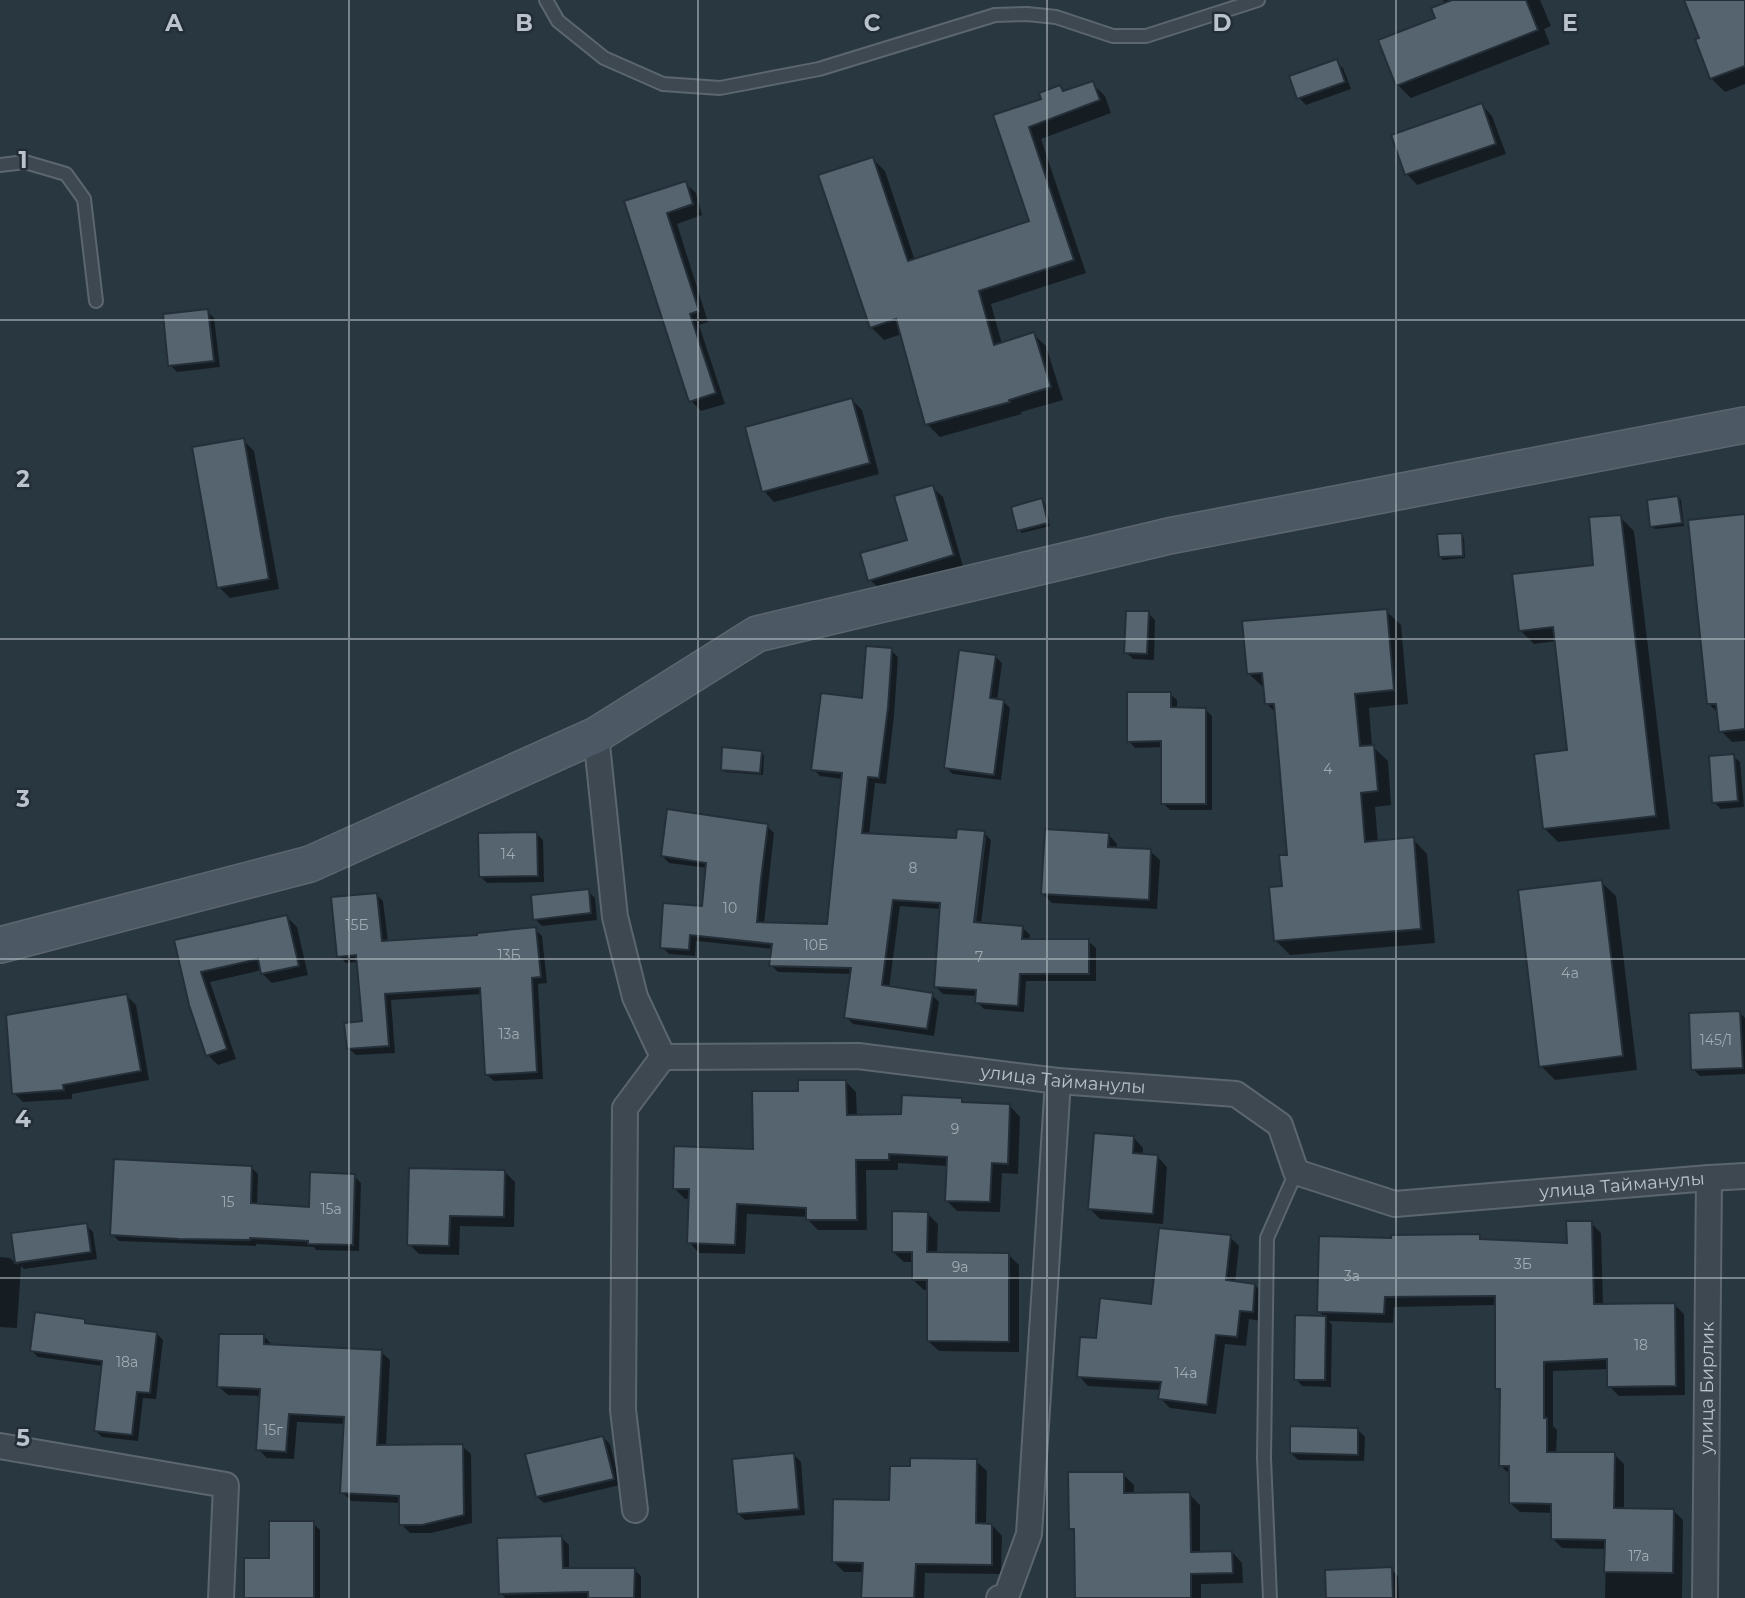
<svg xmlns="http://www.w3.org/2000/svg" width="1745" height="1598" font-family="Montserrat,sans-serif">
<rect width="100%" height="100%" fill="#293741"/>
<g fill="#0007" fill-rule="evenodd">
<path d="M1443,0H1540L1551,26L1544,29L1550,44L1411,98L1398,85L1445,5Z"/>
<path d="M1686,0H1745V84L1725,92L1711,78L1701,39Z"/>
<path d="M1336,61L1343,68L1351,89L1306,105L1299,98Z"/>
<path d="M1092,83L1105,96L1111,113L1041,139L1086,273L991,304L1002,344L1033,334L1046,346L1063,400L1021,412L1022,414L940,437L927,424L902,334L884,340L871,327L873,159L885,171L915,261L1031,222L996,116L1043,100L1060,87L1066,92Z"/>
<path d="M1482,105L1492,116L1506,154L1417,185L1407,174L1393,136Z"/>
<path d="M685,183L696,193L702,215L677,224L708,322L699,325L725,404L701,411L691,401L626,202Z"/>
<path d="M207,311L214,318L220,367L177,372L170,365Z"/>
<path d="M852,400L862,410L879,474L774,502L764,491Z"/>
<path d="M243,440L254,451L279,589L230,598L219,587Z"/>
<path d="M932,487L943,497L963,566L881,590L870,580L909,541Z"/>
<path d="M1678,497L1681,500L1684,526L1655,529L1652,526Z"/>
<path d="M1042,500L1045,503L1050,526L1022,533L1019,530Z"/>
<path d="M1745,516V741L1732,742L1721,731L1719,714L1709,704Z"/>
<path d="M1620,517L1634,531L1670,829L1558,842L1544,828L1569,751L1557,641L1534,644L1520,630L1594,566Z"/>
<path d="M1461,535L1464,538L1465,558L1443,560L1440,557Z"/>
<path d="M1386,611L1401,625L1408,704L1369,708L1372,746L1388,761L1391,805L1375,807L1378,842L1413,839L1427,854L1435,943L1290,955L1276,941L1289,856L1277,714L1267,704L1265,687H1263L1248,673Z"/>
<path d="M1148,613L1155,620L1154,660L1133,659L1126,652Z"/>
<path d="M891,650L898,657L894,716L886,784L875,783L869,835L958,840L984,833L991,840L981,924L1023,928L1030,935L1029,941H1088L1096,948V981H1026L1024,1012L984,1009L977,1002V996L943,994L936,987L941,909L900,906L889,988L932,995L939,1002L934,1036L853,1024L846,1017L852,974L778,972L771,965L773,949L696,941L695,956L669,954L662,947L704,908L708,868L669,863L662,856L767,826L774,833L764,924L828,925L843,779L820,776L813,769L863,700ZM982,837H986L975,931H971Z"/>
<path d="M995,656L1002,663L997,701H1003L1010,708L1001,780L953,774L946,768Z"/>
<path d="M1170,694L1177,700V709L1206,710L1212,716V810H1170L1163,803V747L1135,748L1129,741Z"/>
<path d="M761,753L764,755L763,775L725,772L722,770Z"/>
<path d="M1733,756L1740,762L1744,807L1721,809L1714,802Z"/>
<path d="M536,833L543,840L544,882L487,883L480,876Z"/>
<path d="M1108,834L1117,844V849L1150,851L1160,860L1157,909L1052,903L1043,894Z"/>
<path d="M1601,882L1616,896L1637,1070L1555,1080L1541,1066Z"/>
<path d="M588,891L595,898L597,920L542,926L535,919Z"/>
<path d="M376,894L383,901L388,942L479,937L535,929L542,936L547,983L538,984L543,1079L494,1081L487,1075L482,994L391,1000L395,1053L356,1055L349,1049L364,1023L359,962L346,963L339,956Z"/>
<path d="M287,917L297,927L308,975L272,983L262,973V970L210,982L236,1059L218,1065L208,1055L176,941Z"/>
<path d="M127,996L136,1005L149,1080L72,1094V1099L23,1102L14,1093Z"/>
<path d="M1739,1012L1745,1018V1074L1700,1076L1693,1069Z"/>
<path d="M845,1081L856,1092L857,1116H903L961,1099L965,1104L1010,1106L1020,1117L1018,1174L1002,1173L1000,1212L957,1211L946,1200L948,1166L898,1163V1170H866L867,1230H818L808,1220V1217L747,1214L745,1254L699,1253L689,1242L690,1199H685L674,1188L754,1151L800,1093Z"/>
<path d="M1133,1137L1143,1148V1155L1157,1156L1167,1167L1163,1224L1100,1219L1090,1209Z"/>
<path d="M251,1167L258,1174L257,1205L311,1208L354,1176L361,1183L359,1251L316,1250L314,1247L256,1244V1246L119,1241L112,1234Z"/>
<path d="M504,1171L515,1182L514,1227L460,1226L459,1255L419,1254L409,1244Z"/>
<path d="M927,1213L938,1224L937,1254L1009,1255L1019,1265V1352L939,1351L928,1341L929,1290H924L913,1280V1262H904L893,1252Z"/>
<path d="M1591,1223L1601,1233L1603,1305L1674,1304L1684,1314L1685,1395L1619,1396L1609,1386V1369L1553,1371V1426L1557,1430L1556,1454H1614L1624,1464V1510H1673L1683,1520L1682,1598H1605L1606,1549L1562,1548L1552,1538L1553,1513L1520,1512L1510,1503L1511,1476L1501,1466L1502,1393L1497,1388V1305L1394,1307L1393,1323L1329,1321L1332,1325L1331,1387L1302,1386L1296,1379L1325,1318L1319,1311L1393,1240L1479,1236L1484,1241L1569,1245Z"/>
<path d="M86,1225L93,1232L97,1259L24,1269L21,1266L17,1328L0,1327V1257L10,1258L18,1265L13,1235Z"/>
<path d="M1230,1237L1239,1246L1235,1283L1255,1285L1264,1295L1261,1321L1249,1319L1246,1346L1225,1344L1216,1414L1170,1408L1160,1398L1161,1390L1088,1386L1079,1376L1098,1340L1152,1305Z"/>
<path d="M85,1321L90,1326L156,1333L163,1340L156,1399L143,1398L138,1441L102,1437L95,1430L103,1366L38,1357L31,1350Z"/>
<path d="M264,1336L273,1346L381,1352L390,1360L386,1447L462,1446L471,1454L472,1523L431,1533H410L401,1524V1503L351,1501L342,1492L346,1424L297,1422L294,1459L267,1458L258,1449L261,1396L228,1395L219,1387Z"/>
<path d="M1358,1430L1365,1437L1364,1461L1298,1460L1291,1453Z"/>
<path d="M603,1437L610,1444L620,1485L544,1503L537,1497Z"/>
<path d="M794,1455L801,1462L805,1515L745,1520L738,1514Z"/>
<path d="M976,1461L987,1471L986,1525H992L1002,1536L1001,1574L925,1573L924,1598H863L864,1572H844L834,1562L891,1501Z"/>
<path d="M1123,1474L1134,1485V1494H1189L1200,1505V1553L1232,1552L1242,1563L1243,1583L1201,1584V1598H1077L1076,1533L1070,1528Z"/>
<path d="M313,1523L320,1530V1598H245L271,1560Z"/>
<path d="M562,1538L569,1545V1569H634L641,1576V1598H505L501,1593Z"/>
<path d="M1391,1569L1398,1576L1399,1598H1328Z"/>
</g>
<g fill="#55646e" stroke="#242f39" stroke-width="2">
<path d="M1452,0H1526L1538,30L1396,86L1378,40L1435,18L1431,8Z"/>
<path d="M1684,0H1745V66L1710,79L1695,39L1699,38Z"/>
<path d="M1337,59L1345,82L1297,99L1289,76Z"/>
<path d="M1093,81L1100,100L1029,127L1074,260L979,291L994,345L1034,332L1051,387L1009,400L1010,402L925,425L896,319L870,328L818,175L873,157L908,261L1029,221L993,115L1041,99L1039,93L1060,85L1063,91Z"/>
<path d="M1482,103L1496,144L1405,175L1391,135Z"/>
<path d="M686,181L693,204L667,213L699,311L690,314L716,393L689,402L624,201Z"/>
<path d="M208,309L214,361L168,366L163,314Z"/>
<path d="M852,398L870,463L762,492L745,427Z"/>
<path d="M244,438L269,579L217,588L192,447Z"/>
<path d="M933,485L954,555L868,581L860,553L907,540L894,496Z"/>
<path d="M1678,496L1682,523L1650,527L1647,500Z"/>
<path d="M1042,498L1048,523L1017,531L1011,507Z"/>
<path d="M1745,514V729L1719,732L1716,704H1707L1688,520Z"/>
<path d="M1621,515L1656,816L1543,829L1534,754L1567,750L1553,627L1519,631L1512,574L1593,565L1589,517Z"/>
<path d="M1462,533L1463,556L1439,557L1437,534Z"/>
<path d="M1387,609L1394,690L1355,694L1360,746L1374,745L1378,791L1361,793L1365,842L1414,837L1421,929L1274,941L1269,887L1282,886L1279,855H1287L1274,704H1265L1262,673L1247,674L1242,621Z"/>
<path d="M1126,611H1149L1147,654L1124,653Z"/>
<path d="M866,646L892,648L888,708L879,778L868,777L862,833L956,838L957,829L985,831L974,922L1023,926L1022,939H1089V974H1020L1018,1006L975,1003L976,990L934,987L940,903L893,900L882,985L933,993L927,1029L844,1018L851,968L769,966L772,944L690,935L689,950L660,948L663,903L702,906L706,863L661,856L667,809L768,824L761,879L757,922L827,924L842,773L811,770L821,693L862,698Z"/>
<path d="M959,650L996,655L990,698L1004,700L994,775L944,768Z"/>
<path d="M1127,692H1171V707L1206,708V804H1161V741L1127,742Z"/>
<path d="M722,747L762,751L760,773L721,770Z"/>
<path d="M1734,754L1738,801L1712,803L1709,756Z"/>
<path d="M1045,829L1109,833L1108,847L1151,849L1149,900L1041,894Z"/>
<path d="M537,832L538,876L479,877L478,833Z"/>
<path d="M1602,880L1623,1056L1539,1067L1518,890Z"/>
<path d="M589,889L591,913L533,920L531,895Z"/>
<path d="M377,893L382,941L477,935V933L536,927L541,977L532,978L537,1072L485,1075L480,988L385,994L389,1046L347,1049L344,1023L362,1021L356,955L337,957L331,897Z"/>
<path d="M287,915L299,966L261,974L258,959L201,972L227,1049L206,1056L189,1005L174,940Z"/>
<path d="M127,994L141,1071L63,1085L64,1090L12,1094L6,1015Z"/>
<path d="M1740,1011L1743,1068L1691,1070L1689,1013Z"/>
<path d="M798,1080H846L847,1115L901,1114L902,1095L962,1098V1102L1010,1104L1008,1164L992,1163L990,1202L945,1201L947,1157L889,1154V1160H856L857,1220H806V1208L737,1204L735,1245L687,1243L689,1189H673L674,1146L753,1149L752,1091H798Z"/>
<path d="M1094,1133L1134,1136L1133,1153L1158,1155L1153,1214L1088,1209Z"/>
<path d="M114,1159L252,1166L251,1203L309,1207L310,1172L355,1174L353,1245L308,1244V1241L250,1238V1240L179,1239L110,1235Z"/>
<path d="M409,1168L505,1170L504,1217L450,1216L449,1246L407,1245Z"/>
<path d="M892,1211L928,1212L927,1252L1009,1253V1342L927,1341V1280H912V1252H892Z"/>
<path d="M1566,1221H1592L1594,1304L1675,1303L1676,1386L1607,1387V1359L1544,1362V1418H1547V1452H1615L1614,1508L1674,1509L1673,1573L1604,1572L1605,1540L1551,1539V1504L1509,1503V1466H1499L1500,1389H1495V1296L1385,1297L1384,1314L1317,1312L1319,1236L1391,1238V1235L1480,1234V1239L1567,1243Z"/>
<path d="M87,1223L91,1252L15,1263L11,1233Z"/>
<path d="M1159,1228L1231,1235L1226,1280L1255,1284L1253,1312L1240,1311L1237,1337L1216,1335L1207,1405L1158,1399L1161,1382L1077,1377L1080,1337L1096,1338L1100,1298L1151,1304Z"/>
<path d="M35,1312L85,1319V1323L157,1332L150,1393L137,1392L132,1435L94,1431L102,1361L30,1351Z"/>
<path d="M1295,1315L1326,1316L1325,1380H1294Z"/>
<path d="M219,1334H264V1344L382,1350L377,1445L463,1444L464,1515L422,1525H399V1496L340,1493L344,1417L289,1414L286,1452L256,1450L260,1389L217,1387Z"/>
<path d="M1290,1426L1358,1428V1455L1290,1453Z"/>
<path d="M603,1436L614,1479L536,1497L525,1454Z"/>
<path d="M794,1453L799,1509L737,1514L732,1459Z"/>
<path d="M910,1458L977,1459L976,1523L992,1524V1565L916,1564L914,1598H861L863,1563L832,1562L833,1499L889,1500L890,1466H910Z"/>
<path d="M1068,1472H1124V1493L1190,1492L1191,1552L1232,1551L1233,1573L1191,1574V1598H1075L1074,1529H1069Z"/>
<path d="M269,1521H314V1598H244V1558H269Z"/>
<path d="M562,1536L563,1568H635L634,1598H588V1592L499,1594L497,1538Z"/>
<path d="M1392,1567L1393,1598H1326L1325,1570Z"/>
</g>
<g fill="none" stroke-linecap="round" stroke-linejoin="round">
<g stroke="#5b666f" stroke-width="16">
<g id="lane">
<path d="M546,0L558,21L604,58L663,84L720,88L819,69L995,15L1027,14L1056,17L1113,36H1146L1258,0"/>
<path d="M0,165L25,162L66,174L84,199L96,301"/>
<path d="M1270,1598L1264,1458L1267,1238L1296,1172"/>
</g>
</g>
<g stroke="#5b666f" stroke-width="28">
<g id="street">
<path id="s1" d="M596,735L615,917L635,997L663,1057L858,1056L1058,1081L1236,1094L1280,1125L1296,1172L1395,1204L1709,1178L1745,1176"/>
<path d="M0,1446L226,1485L221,1598"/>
<path d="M635,1510L623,1410L625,1108L663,1057"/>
<path d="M999,1598L1006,1597L1029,1534L1058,1081"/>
<path id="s2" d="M1705,1598L1709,1178"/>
</g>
</g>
<g stroke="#5b666f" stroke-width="38">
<path id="secondary" d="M0,945L310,864L596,735L757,634L1169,536L1745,425"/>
</g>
<use href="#lane" stroke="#3d4851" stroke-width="12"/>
<use href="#street" stroke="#3d4851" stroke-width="24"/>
<use href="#secondary" stroke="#4c5864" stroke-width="35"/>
</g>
<path fill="none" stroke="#bac3cb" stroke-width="2" stroke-opacity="0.55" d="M349,0V1598M698,0V1598M1047,0V1598M1396,0V1598M0,320H1745M0,639H1745M0,959H1745M0,1278H1745"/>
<g text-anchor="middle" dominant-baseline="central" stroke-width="5" stroke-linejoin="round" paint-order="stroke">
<g font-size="14" fill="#a1abb4">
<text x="1328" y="769">4</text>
<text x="508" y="854">14</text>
<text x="913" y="868">8</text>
<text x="730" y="908">10</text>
<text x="357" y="925">15Б</text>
<text x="816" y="945">10Б</text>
<text x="509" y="955">13Б</text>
<text x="979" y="957">7</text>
<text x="1570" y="973">4а</text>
<text x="509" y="1034">13а</text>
<text x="1716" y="1040">145/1</text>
<text x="955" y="1129">9</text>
<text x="228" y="1202">15</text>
<text x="331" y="1209">15а</text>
<text x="1523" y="1264">3Б</text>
<text x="960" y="1267">9а</text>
<text x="1352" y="1276">3а</text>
<text x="1641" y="1345">18</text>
<text x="127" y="1362">18а</text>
<text x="1186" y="1373">14а</text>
<text x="273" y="1430">15г</text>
<text x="1639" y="1556">17а</text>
</g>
<g font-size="18" fill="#bac3cb" stroke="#222d37">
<text stroke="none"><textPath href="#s1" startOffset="733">улица Тайманулы</textPath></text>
<text stroke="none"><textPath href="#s1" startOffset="1342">улица Тайманулы</textPath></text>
<text stroke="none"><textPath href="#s2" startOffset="210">улица Бирлик</textPath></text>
</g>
</g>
<g font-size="23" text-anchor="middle" font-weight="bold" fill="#bac3cb" stroke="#222d37" stroke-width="5" stroke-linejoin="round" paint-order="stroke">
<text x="174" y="31">A</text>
<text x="524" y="31">B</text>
<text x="872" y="31">C</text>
<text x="1222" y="31">D</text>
<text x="1570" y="31">E</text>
<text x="23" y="168">1</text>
<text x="23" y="487">2</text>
<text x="23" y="807">3</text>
<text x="23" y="1127">4</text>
<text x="23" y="1446">5</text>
</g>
</svg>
